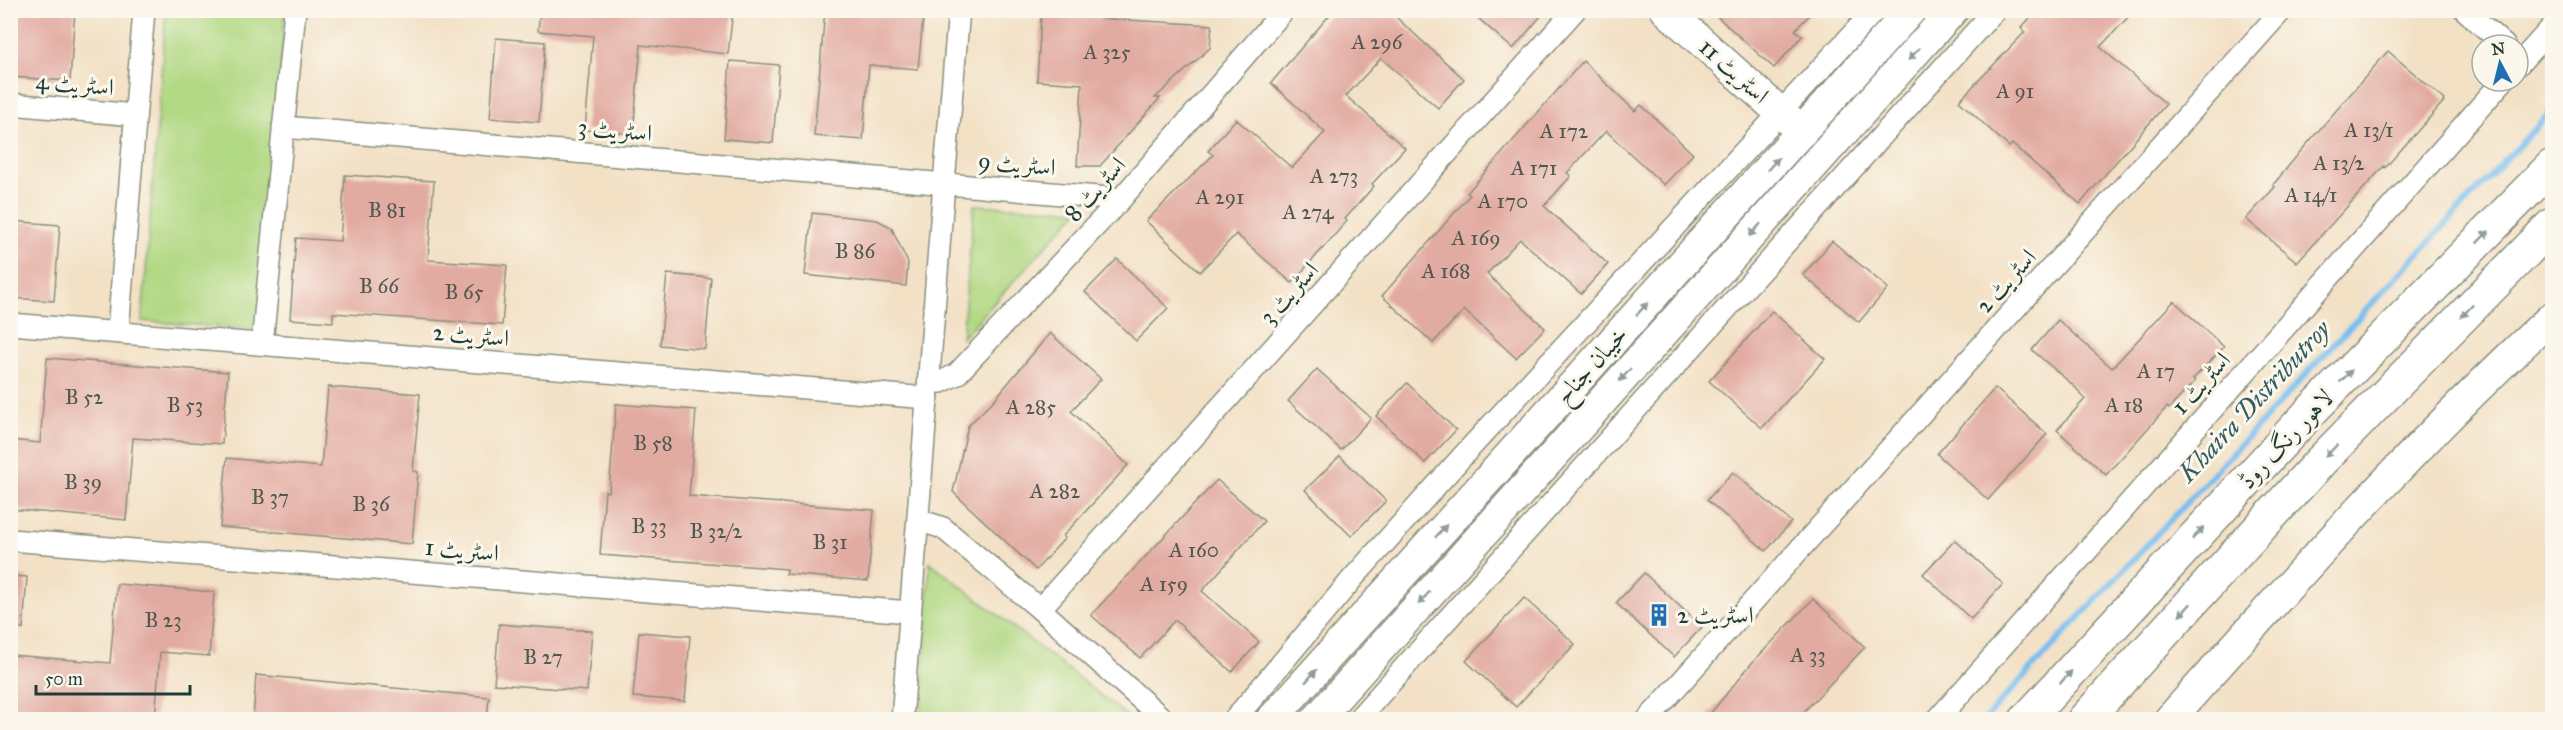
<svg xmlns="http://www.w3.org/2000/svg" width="2563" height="730" font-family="'IM FELL Great Primer',Amiri,serif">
<rect width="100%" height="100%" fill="#fbf7ec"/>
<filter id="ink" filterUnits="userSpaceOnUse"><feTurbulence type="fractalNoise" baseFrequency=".0167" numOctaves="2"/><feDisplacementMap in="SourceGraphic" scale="12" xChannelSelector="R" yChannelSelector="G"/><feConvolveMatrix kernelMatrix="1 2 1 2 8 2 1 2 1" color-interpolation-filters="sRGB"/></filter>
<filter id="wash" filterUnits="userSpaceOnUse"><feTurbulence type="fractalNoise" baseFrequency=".008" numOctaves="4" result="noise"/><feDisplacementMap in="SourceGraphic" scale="24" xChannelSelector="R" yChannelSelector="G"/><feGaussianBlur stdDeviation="1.35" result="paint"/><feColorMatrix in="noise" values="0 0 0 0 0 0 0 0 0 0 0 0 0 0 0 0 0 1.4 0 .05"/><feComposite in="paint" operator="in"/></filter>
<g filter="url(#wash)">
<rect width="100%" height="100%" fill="#f3e1c6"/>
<g fill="#b1d883" stroke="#688a5c" stroke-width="1.5">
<path d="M166,11H285L260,330L142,321Z"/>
<path d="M974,205L1079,210L962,338Z"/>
<path d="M930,562L1131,719H920Z"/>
</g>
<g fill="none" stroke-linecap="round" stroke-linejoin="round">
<path stroke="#77beef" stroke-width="6" d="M1984,720L2552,110"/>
</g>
<g id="blocks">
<g fill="#e2aba2">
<path d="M10,10H75L70,81L10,77Z"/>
<path d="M540,10H733L728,54L641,45L633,134L585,130L593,36L538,31Z"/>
<path d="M825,10H924L918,69L869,65L863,140L814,136Z"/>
<path d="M1334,10H1388L1464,79L1438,108L1381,58L1346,96L1405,148L1372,184L1374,186L1345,219L1347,221L1292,283L1236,234L1200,272L1146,221L1213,155L1208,151L1236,119L1292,168L1325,132L1271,83Z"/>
<path d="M1469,10H1546L1513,49Z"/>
<path d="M1710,10H1814L1795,30L1802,36L1774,68Z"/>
<path d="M2037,10H2135L2100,47L2166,104L2080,204L2012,144L2009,147L1959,101L2025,32L2021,28Z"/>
<path d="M1041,15L1212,25L1210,48L1155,98H1160L1100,166H1077L1082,84L1037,81Z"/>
<path d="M496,38L545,42L539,122L490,118Z"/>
<path d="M2388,51L2445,100L2385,168L2384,166L2297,262L2246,219L2275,187L2273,185L2300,152Z"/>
<path d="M730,61L779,65L773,143L724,139Z"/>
<path d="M1583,61L1635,111L1641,105L1693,154L1664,185L1606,131L1567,173L1571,176L1544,206L1608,264L1581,294L1520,239L1487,274L1545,328L1516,358L1464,310L1433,343L1382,296L1470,195L1467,193Z"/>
<path d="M345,175L434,181L428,260L507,265L502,325L333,313V322L290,319L296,238L340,241Z"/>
<path d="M812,213L877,220L891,227L908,263L906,286L805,275Z"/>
<path d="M10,221L60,225L54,301L10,298Z"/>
<path d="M1832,241L1888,288L1859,322L1803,275Z"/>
<path d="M1117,259L1168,308L1136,341L1085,292Z"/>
<path d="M667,274L711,278L705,349L660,345Z"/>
<path d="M2174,301L2224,347L2193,379L2195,381L2169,409L2167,407L2106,475L2057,430L2085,399L2075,387L2032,350L2058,320L2112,368Z"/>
<path d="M1772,311L1825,359L1762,428L1709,381Z"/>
<path d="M1050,333L1101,379L1071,411L1128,465L1063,536L1065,538L1036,570L953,492L968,426L994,400Z"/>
<path d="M47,358L228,372L222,444L133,438L126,520L10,509V440L40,443Z"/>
<path d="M1317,369L1371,418L1341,450L1288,401Z"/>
<path d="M1407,383L1456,430L1425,463L1376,416Z"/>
<path d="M328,387L420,394L413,471L418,472L412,544L220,527L227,458L321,467Z"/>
<path d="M1995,388L2047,434L1988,500L1937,454Z"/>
<path d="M616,404L696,410L689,496L874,510L868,581L786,574L787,569L600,555L605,491L609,492Z"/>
<path d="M1340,456L1386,501L1351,536L1305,490Z"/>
<path d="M1733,472L1791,522L1766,551L1707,500Z"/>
<path d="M1217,480L1264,521L1202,591L1259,642L1232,672L1175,620L1140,658L1091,615Z"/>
<path d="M1955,540L2003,584L1971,619L1923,574Z"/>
<path d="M1644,573L1702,627L1674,657L1616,603Z"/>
<path d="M10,576L27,577L23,629L10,628Z"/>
<path d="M117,584L214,592L209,656L160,652L155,720H10L11,655L110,663Z"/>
<path d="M1524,598L1575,644L1516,707L1466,661Z"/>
<path d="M1813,599L1865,647L1796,720H1705L1751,664Z"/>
<path d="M499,624L592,631L587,691L494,684Z"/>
<path d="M639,632L690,636L685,701L633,697Z"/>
<path d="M256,675L489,697L487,720H253Z"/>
</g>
</g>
</g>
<g filter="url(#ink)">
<use href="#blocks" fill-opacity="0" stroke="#898f7d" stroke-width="1.5"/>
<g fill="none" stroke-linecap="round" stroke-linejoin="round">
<g stroke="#898f7d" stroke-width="24">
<g id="street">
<path d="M2465,10L2504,45"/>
<path d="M2518,65L2552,27"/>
<path d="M10,104L135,115"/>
<path d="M283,127L1121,199"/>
<path d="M10,324L928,398"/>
<path d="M118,332L144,10"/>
<path d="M262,344L295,10"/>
<path d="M929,382H941L957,374L1121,199L1284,10"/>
<path d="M918,523L931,524L943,528L1040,609L1164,720"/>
<path d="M10,540L910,612"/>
<path d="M1040,609L1575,10"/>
<path d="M902,720L944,183L959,10"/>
<path d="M1234,720L1353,578L1470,448L1875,10"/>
<path d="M1357,720L1995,10"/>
<path d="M1647,720L2282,10"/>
<path d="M1937,720L2503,81"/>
</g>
</g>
<g stroke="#898f7d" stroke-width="33">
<g id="secondary">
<path d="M1666,10L1802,132"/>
<path d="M1271,720L1911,10"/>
<path d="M1316,720L1953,10"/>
<path d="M2169,720C2293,581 2416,442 2552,317"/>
</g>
</g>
<g stroke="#898f7d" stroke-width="36">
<g id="highway">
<path d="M2026,720L2312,410L2552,166"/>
<path d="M2084,720L2321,461L2552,225"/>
</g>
</g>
<use href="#street" stroke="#fff" stroke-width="21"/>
<use href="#secondary" stroke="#fff" stroke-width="30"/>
<use href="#highway" stroke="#fff" stroke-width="33"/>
</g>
<defs><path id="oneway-solid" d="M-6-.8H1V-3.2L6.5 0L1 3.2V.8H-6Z" transform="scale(1.5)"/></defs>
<g fill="#8f9e9a">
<use href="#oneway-solid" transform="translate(1914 54) rotate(132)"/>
<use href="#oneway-solid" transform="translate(1773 164) rotate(-48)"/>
<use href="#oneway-solid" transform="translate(1755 230) rotate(132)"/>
<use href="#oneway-solid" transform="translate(2483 237) rotate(-45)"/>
<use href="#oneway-solid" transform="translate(1642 309) rotate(-48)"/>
<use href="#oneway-solid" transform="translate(2467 311) rotate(134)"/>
<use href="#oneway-solid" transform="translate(1625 375) rotate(132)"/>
<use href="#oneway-solid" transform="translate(2346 376) rotate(-45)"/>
<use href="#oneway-solid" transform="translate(2331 451) rotate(134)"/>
<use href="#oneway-solid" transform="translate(1441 531) rotate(-48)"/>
<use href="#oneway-solid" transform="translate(2198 533) rotate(-47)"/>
<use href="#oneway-solid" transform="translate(1424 598) rotate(132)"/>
<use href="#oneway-solid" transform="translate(2185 610) rotate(133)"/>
<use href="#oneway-solid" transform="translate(1311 676) rotate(-48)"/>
<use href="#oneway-solid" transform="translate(2066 677) rotate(-47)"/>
</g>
</g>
<defs>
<g id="building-bare" transform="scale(1.8)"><path d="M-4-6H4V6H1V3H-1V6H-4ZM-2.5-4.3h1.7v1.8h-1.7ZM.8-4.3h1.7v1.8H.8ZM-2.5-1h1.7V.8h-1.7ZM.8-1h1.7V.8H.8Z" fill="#1f6fb2" stroke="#fbf7ec" stroke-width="2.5" paint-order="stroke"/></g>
</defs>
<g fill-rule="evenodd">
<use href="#building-bare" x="1659" y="615"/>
</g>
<g text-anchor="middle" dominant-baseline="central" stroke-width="6" stroke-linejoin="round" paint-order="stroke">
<g font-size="21" fill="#505850">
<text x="1377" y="42">A 296</text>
<text x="1107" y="52">A 325</text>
<text x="2015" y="91">A 91</text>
<text x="2369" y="130">A 13/1</text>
<text x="1564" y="131">A 172</text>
<text x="2339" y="163">A 13/2</text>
<text x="1534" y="168">A 171</text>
<text x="1334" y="176">A 273</text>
<text x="2311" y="195">A 14/1</text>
<text x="1220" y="197">A 291</text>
<text x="1503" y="201">A 170</text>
<text x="387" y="210">B 81</text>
<text x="1308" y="212">A 274</text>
<text x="1476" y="238">A 169</text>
<text x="855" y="251">B 86</text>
<text x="1446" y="271">A 168</text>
<text x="379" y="286">B 66</text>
<text x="464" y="292">B 65</text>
<text x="2156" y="371">A 17</text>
<text x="84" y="397">B 52</text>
<text x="185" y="405">B 53</text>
<text x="2124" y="405">A 18</text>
<text x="1031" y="407">A 285</text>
<text x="653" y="443">B 58</text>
<text x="83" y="482">B 39</text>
<text x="1055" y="491">A 282</text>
<text x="270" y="497">B 37</text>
<text x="371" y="504">B 36</text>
<text x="649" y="526">B 33</text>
<text x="716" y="531">B 32/2</text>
<text x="830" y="542">B 31</text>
<text x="1194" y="550">A 160</text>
<text x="1164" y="584">A 159</text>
<text x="163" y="620">B 23</text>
<text x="1808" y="655">A 33</text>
<text x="543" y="657">B 27</text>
</g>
<g font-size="24" fill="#1f3d34" stroke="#fbf7ec">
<text transform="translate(1734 71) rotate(42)">اسٹریٹ 11</text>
<text transform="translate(75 84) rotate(5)">اسٹریٹ 4</text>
<text transform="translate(615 130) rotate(5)">اسٹریٹ 3</text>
<text transform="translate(1017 164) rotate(5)">اسٹریٹ 9</text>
<text transform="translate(1095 189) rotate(-48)">اسٹریٹ 8</text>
<text transform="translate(2006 281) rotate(-48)">اسٹریٹ 2</text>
<text transform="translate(1289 293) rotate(-48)">اسٹریٹ 3</text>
<text transform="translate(471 335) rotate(5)">اسٹریٹ 2</text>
<text transform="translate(1591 365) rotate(-48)">خیبان جناح</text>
<text transform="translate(2201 383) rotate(-48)">اسٹریٹ 1</text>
<text transform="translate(2286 439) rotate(-47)">لاہور رنگ روڈ</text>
<text transform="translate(462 550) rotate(5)">اسٹریٹ 1</text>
</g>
<g font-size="24" fill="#1f3d34" stroke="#fbf7ec" text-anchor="start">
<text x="1677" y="615">اسٹریٹ 2</text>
</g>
<g font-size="26" font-style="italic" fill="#355d63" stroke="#fbf7ec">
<text transform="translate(2254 401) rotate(-47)">Khaira Distributroy</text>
</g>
</g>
<rect width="2563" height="730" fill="none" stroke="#fbf7ec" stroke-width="36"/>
<g transform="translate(2500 63) rotate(353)"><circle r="28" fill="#fbf7ec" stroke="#a3ada2" stroke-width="1.5"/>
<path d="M0-4.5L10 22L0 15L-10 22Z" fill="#1f6fb2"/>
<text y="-9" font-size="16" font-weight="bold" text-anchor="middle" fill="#1f3d34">N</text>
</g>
<path d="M36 685v9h154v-9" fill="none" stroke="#1f3d34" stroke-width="3"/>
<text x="45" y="685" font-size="18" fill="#1f3d34" stroke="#fbf7ec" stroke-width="4.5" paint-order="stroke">50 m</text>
</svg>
